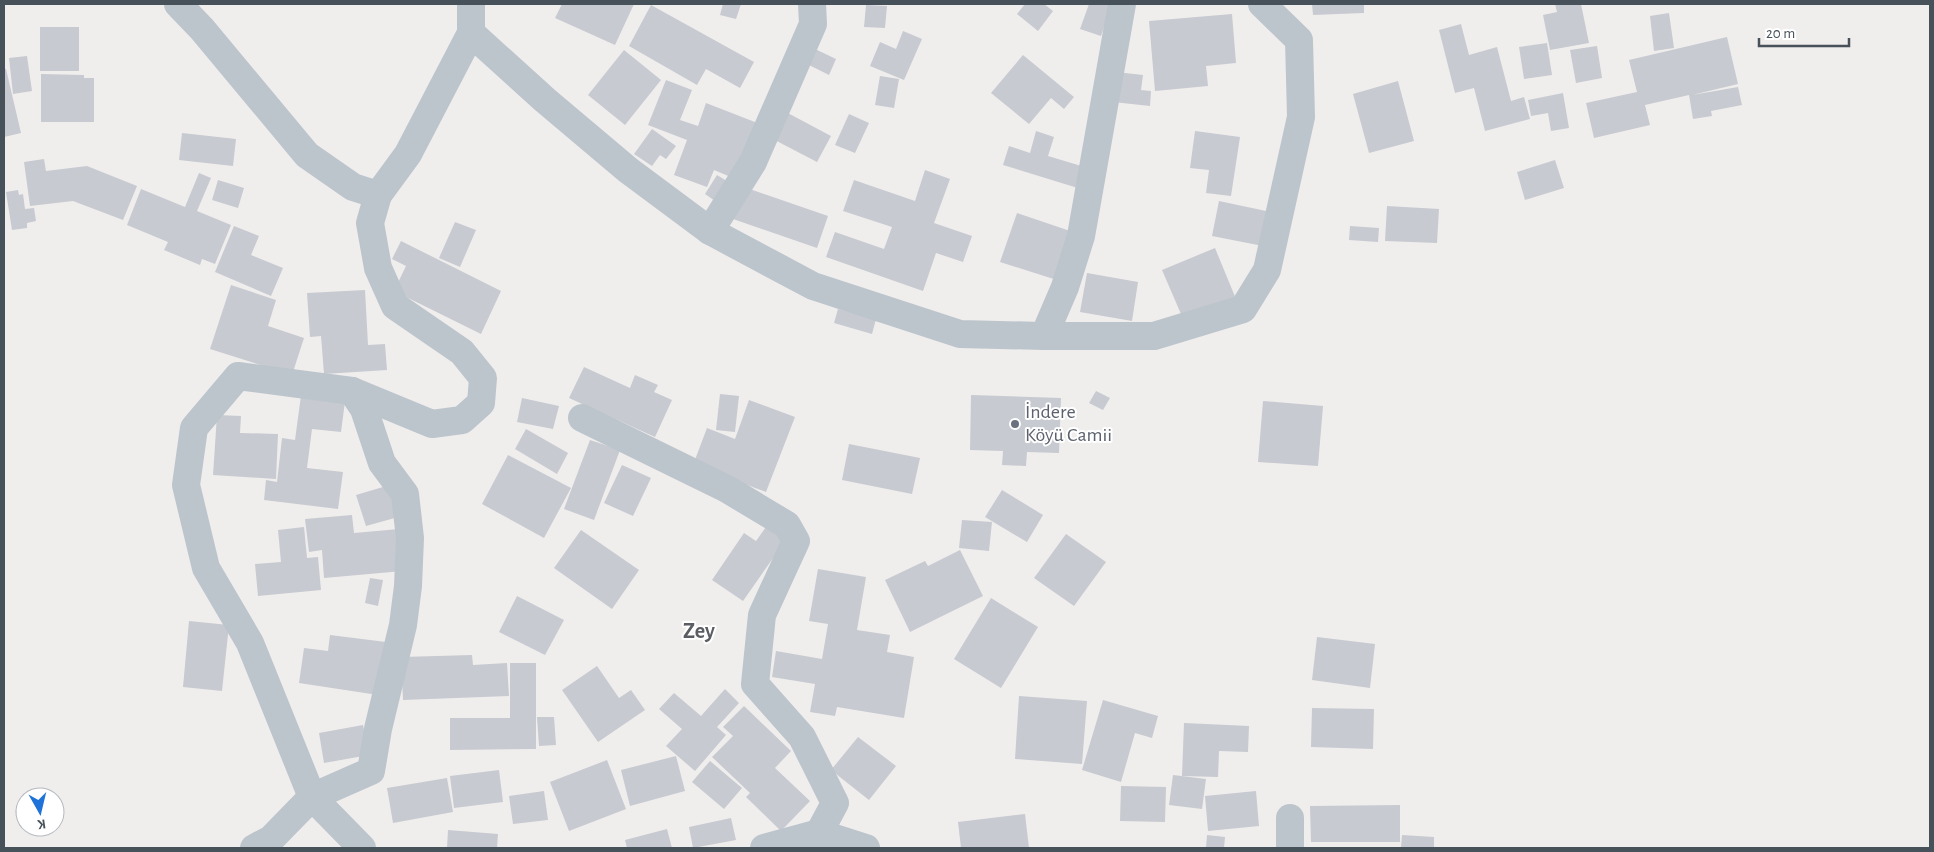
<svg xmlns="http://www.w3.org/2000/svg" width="1934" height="852" font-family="'Alegreya Sans',sans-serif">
<rect width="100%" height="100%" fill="#f0eded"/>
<g fill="#c7cad0">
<path d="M562,4H634L615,45L555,18Z"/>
<path d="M723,4H741L736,19L720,15Z"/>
<path d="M1025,4H1044L1053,11L1038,31L1017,14Z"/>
<path d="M1089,4H1112L1101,36L1080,29Z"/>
<path d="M1312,4H1364V13L1313,15Z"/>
<path d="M1555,4H1581L1589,43L1550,50L1543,15L1557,12Z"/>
<path d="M651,5L754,62L740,88L706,69L697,85L629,46Z"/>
<path d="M866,5L887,6L885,28L864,27Z"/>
<path d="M1669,13L1674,48L1654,51L1650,16Z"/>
<path d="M1232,14L1236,63L1206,66L1208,86L1155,91L1149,21Z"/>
<path d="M1461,24L1469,55L1497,47L1511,101L1524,97L1530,119L1485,131L1474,88L1455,93L1439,30Z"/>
<rect x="40" y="27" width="39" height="44"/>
<path d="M903,31L922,39L904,80L870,66L880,42L896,49Z"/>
<path d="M1727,37L1738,84L1692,95L1738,87L1742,105L1711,111L1712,116L1693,119L1689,95L1645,105L1650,125L1594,138L1586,103L1637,92L1629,60Z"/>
<path d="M1547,43L1552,75L1524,79L1519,47Z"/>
<path d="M1597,46L1602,78L1576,83L1570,50Z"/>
<path d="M813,48L836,59L829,75L805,63Z"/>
<path d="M624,50L661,80L625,125L588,95Z"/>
<path d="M1023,55L1074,97L1064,109L1051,98L1029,124L991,93Z"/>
<path d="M27,56L32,91L13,94L9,58Z"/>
<path d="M4,69H6L21,133L4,137Z"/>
<path d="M1116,72L1143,75L1141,90L1151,91L1150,106L1113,102Z"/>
<path d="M41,74L84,75V78H94V122H41Z"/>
<path d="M880,76L899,79L894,108L875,105Z"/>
<path d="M666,80L692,90L680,120L698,126L706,103L760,124L738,180L714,170L707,187L674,175L687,140L648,125Z"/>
<path d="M1398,81L1414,141L1369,153L1353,94Z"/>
<path d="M1563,93L1569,128L1551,131L1548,113L1531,116L1528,100Z"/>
<path d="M784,111L831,136L817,162L769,137Z"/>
<path d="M849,114L869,123L855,153L835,145Z"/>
<path d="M652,129L676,146L666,159L660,155L652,166L634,154Z"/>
<path d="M1036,131L1054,137L1048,156L1088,168L1081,189L1003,165L1009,146L1030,153Z"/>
<path d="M1195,131L1240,137L1231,196L1206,193L1209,170L1190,168Z"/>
<path d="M182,133L236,139L233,166L179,160Z"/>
<path d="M44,159L46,171L87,166L137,186L123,220L73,201L30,206L24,162Z"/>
<path d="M1555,160L1564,188L1525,200L1517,172Z"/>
<path d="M925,170L950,179L934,223L972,236L963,262L936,253L923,291L826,257L835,232L884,249L892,227L843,211L854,180L915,201Z"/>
<path d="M199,173L211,178L197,211L231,225L215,264L202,259L200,265L164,250L168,242L127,225L141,189L185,207Z"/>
<path d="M717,175L730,183L718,203L705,194Z"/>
<path d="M218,180L244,188L238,208L212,200Z"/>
<path d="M744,187L828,216L817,248L733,219Z"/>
<path d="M18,190L19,195L23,194L25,209L34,208L36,221L27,223V228L12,230L6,192Z"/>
<path d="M1219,201L1276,213L1268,247L1212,236Z"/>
<path d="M1387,206L1439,209L1437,243L1385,241Z"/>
<path d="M1017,213L1079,234L1063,282L1000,262Z"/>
<path d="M455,222L476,230L460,267L439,258Z"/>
<path d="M234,226L259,236L251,255L283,268L271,296L215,272Z"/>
<path d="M1350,226L1379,228L1378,242L1349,240Z"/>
<path d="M401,241L501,291L481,334L394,291L406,266L392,259Z"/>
<path d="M1215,248L1236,299L1184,321L1162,270Z"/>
<path d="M1087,273L1138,282L1132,321L1080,312Z"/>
<path d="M231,285L276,300L268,326L304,338L292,375L210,349Z"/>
<path d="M365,290L368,345L385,344L387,370L324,374L321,336L310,337L307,293Z"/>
<path d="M838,309L876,319L872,334L834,323Z"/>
<path d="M584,367L630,388L635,375L658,385L654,392L672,400L655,437L569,398Z"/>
<path d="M302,388L346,394L341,432L312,429L307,468L343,472L338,509L264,500L266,480L277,482L282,438L295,440Z"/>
<path d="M1096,391L1110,398L1103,410L1089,403Z"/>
<path d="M720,394L739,396L735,432L716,430Z"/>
<path d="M971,395L1061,398L1059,453L1027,452L1026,466L1002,465L1003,451L970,450Z"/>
<path d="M522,398L559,406L553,429L517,422Z"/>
<path d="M749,400L795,417L766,492L693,465L707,428L735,439Z"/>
<path d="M1263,401L1323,406L1318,466L1258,462Z"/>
<path d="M217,415L241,416L240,433L278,434L276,479L213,475Z"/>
<path d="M526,429L568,453L557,474L515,449Z"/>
<path d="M590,440L620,450L594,520L564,509Z"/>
<path d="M849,444L920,458L912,494L842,480Z"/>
<path d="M508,455L571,488L544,538L482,504Z"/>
<path d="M622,465L651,478L633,516L604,503Z"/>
<path d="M393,484L402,516L366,526L356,495Z"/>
<path d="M1002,490L1043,515L1027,542L985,517Z"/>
<path d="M352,515L354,533L399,529L403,571L324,578L322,550L309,552L305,519Z"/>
<path d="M962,520L992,522L989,551L959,548Z"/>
<path d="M768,524L787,538L743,601L712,580L744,533L756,541Z"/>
<path d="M304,527L307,558L318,557L321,590L258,596L255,564L281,562L278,530Z"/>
<path d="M581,530L639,570L612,609L554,568Z"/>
<path d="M1066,534L1106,562L1074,606L1034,578Z"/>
<path d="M960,550L983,596L910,632L885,580L925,561L928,566Z"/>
<path d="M818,569L866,577L857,630L890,635L887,652L914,657L904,718L837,707L835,716L810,712L815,684L772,677L776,651L822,659L828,624L809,621Z"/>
<path d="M370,578L383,580L378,606L365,603Z"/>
<path d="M517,596L564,620L545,655L499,632Z"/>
<path d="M991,598L1038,627L1001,688L954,659Z"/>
<path d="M189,621L229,625L222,691L183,687Z"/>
<path d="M330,635L386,642L378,695L299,683L304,648L328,651Z"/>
<path d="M1317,637L1375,644L1370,688L1312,680Z"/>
<path d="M472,655L473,665L507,663L509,696L403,700L401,657Z"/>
<path d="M510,663H536V749L450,750V718H510Z"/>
<path d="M597,666L619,698L631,690L645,710L598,742L562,690Z"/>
<path d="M725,689L739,703L717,727L726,735L695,771L666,746L682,729L659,709L674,693L701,716Z"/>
<path d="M1019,696L1087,701L1082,764L1015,759Z"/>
<path d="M1103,700L1158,716L1152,738L1135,733L1121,782L1082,770Z"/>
<path d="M744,706L791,751L775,768L810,801L781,831L746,797L750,793L712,757L733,736L723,727Z"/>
<path d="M1312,708L1374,709L1373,749L1311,747Z"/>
<path d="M537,717H554L556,745L539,746Z"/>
<path d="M1184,723L1249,726L1248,752L1219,751L1218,777L1182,776Z"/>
<path d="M363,725L369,755L324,763L319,733Z"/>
<path d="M858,737L896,766L869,800L831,770Z"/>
<path d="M676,756L685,791L630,806L621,770Z"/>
<path d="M607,760L626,809L569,831L550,782Z"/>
<path d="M710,761L742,788L724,809L692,782Z"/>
<path d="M499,770L503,802L454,808L450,776Z"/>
<path d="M1173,775L1206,779L1202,809L1169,805Z"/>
<path d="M447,778L453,812L393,823L387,788Z"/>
<path d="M1121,786L1166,787L1165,822L1120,821Z"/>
<path d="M544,791L548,820L513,824L509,796Z"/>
<path d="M1256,791L1259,826L1208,831L1205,796Z"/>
<path d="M1400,805V842H1311L1310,806Z"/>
<path d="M1025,814L1029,848H961L958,822Z"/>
<path d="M731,818L736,840L693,848L689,827Z"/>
<path d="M667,829L672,848H627L625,840Z"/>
<path d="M448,830L498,834L497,848H447Z"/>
<path d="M1207,835L1225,837L1224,848H1206Z"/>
<path d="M1402,835L1434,837V848H1401Z"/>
</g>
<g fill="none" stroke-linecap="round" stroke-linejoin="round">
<g stroke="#bcc5cc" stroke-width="28">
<path d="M178,4L202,29L307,155L353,187L378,195"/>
<path d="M471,33L545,100L628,170L710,231L813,286L960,334L1044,336L1065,287L1081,236L1122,4"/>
<path d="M710,231L753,162L813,24L812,4"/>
<path d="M1044,336H1154L1243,309L1267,270L1301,117L1299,40L1262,4"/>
<path d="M582,418L727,489L787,525L796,541L762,615L755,684L802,737L835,803L819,833"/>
<path d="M1290,818V848"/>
<path d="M254,848L271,839L312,797L371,771L378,729L403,625L408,586L410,538L405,494L382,463L364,409L352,391"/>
<path d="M362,848L312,797L250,643L206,568L186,485L194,428L238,376L352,391L432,424L462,420L481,403L483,378L462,352L395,306L378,268L370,223L378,195L408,154L471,33V4"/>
<path d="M764,848L819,833L866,848"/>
</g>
</g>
<circle fill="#6b7280" stroke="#fff" stroke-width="2" cx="1015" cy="424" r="5"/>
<g text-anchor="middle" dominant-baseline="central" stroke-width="4" stroke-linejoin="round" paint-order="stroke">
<g font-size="20" fill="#5b616d" stroke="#fff" text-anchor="start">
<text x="1025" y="412">İndere<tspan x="1025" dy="23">Köyü Camii</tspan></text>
</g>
<g font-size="22" font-weight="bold" fill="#5a5e62" stroke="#fff">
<text x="699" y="631">Zey</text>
</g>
</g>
<rect width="1934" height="852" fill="none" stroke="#46515a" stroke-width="10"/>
<g transform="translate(40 812) rotate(172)"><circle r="24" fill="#ffffff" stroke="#b5b9bd"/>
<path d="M0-4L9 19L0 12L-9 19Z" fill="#1f73d8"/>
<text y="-8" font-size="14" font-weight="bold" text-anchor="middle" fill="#46515a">K</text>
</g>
<path d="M1759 38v8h90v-8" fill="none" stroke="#46515a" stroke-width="2.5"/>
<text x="1766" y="38" font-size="15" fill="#46515a" stroke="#ffffff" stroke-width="4" paint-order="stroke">20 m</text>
</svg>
